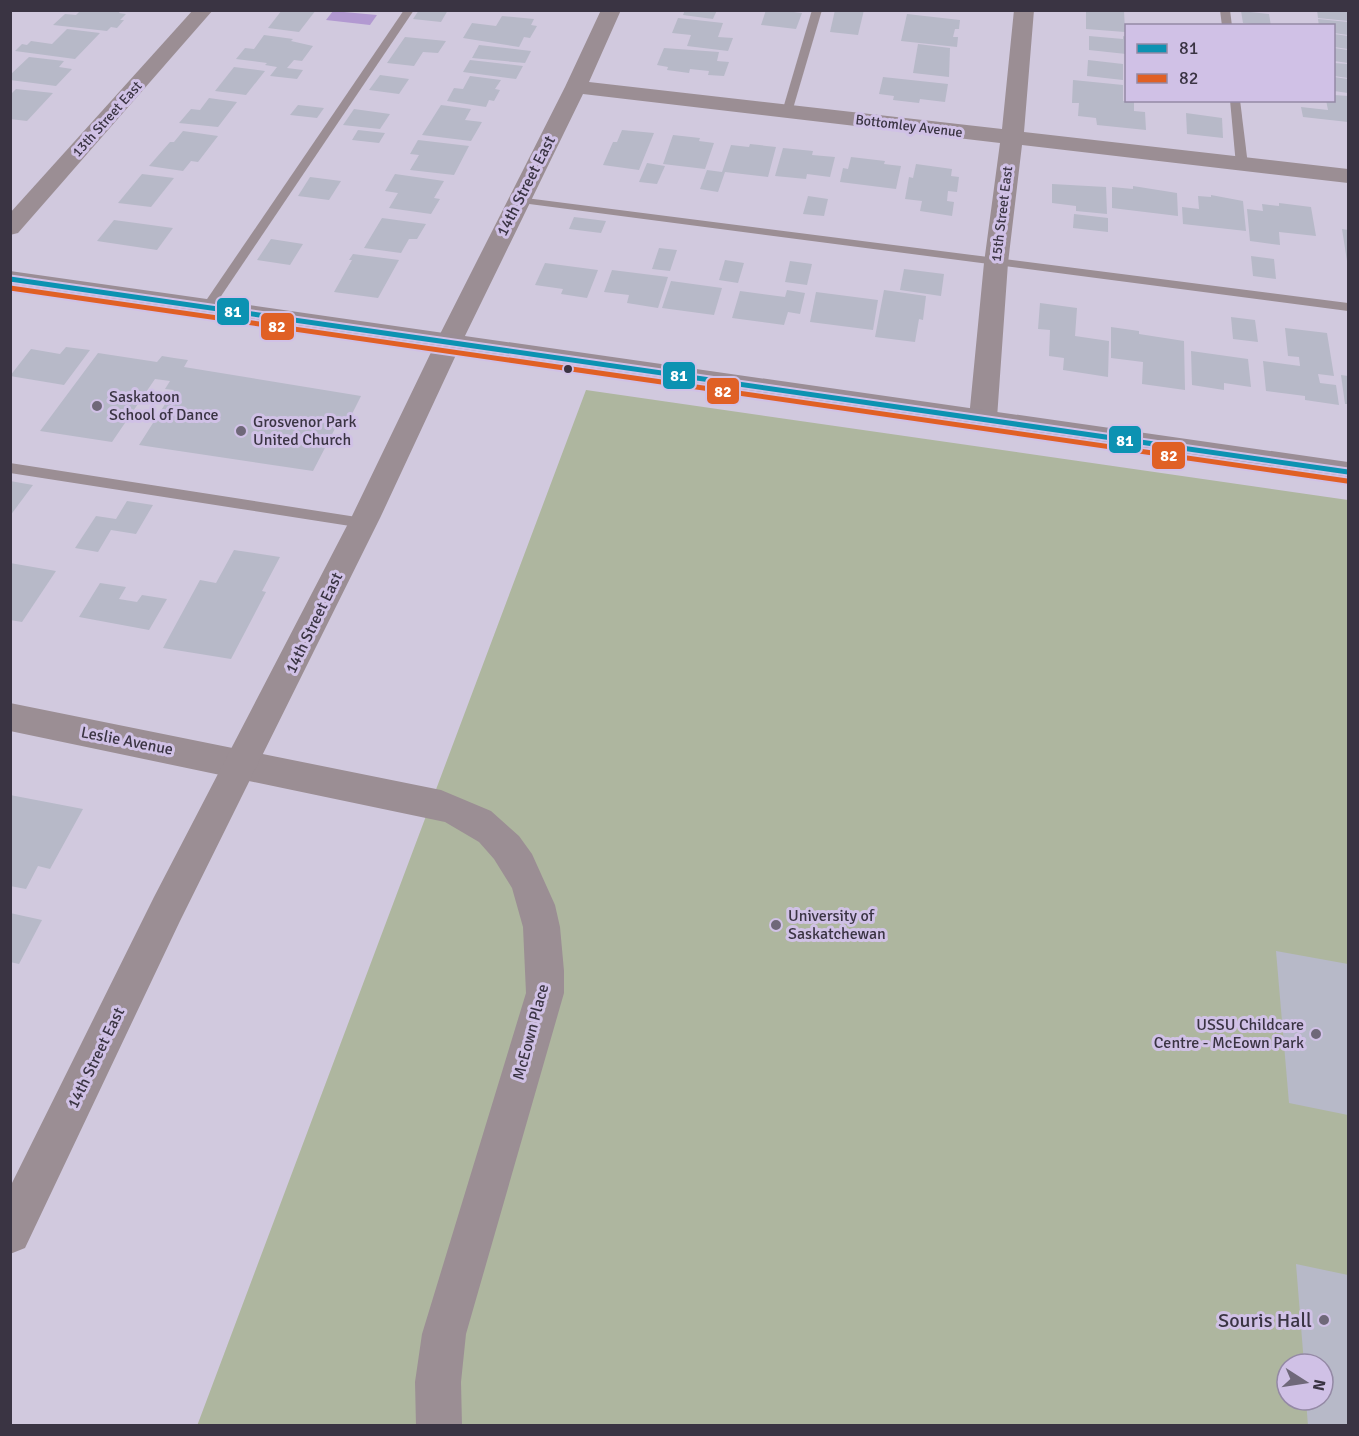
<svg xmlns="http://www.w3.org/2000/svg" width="1359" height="1436" font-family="Signika,sans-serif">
<rect width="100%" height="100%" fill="#d1c9de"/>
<path fill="#aeb69f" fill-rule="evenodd" d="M586,390L1348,500V1425L197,1426ZM1287,1364H1323V1400H1287Z"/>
<path fill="#b299d1" d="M333,11L377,15L370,25L326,20Z"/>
<g fill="#b7b9c8">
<path d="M81,10H121L119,13L126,14L120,20H124L117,28L111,27L107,31L53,25L65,14L76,15Z"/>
<path d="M282,10H316L299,32L268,28Z"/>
<path d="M419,10H448L441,22L413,19Z"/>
<path d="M685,10H717L713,19L683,15Z"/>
<path d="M766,10H777L802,13L796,29L761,25Z"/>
<path d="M835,10H864L858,35L830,32Z"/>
<path d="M1086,10H1124L1125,32L1086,29Z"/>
<path d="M1317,10H1348V21L1318,18Z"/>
<path d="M1241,11L1269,14L1271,26L1243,23Z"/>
<path d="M907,14L960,20L959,29H955L953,37H958L957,47L901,41Z"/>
<path d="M502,16L534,19L531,25L537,26L530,38L524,37L519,47L463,38L472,23L496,26Z"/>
<path d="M678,18L723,23L718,37L733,38L728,51L687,46L691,35L672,33Z"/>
<path d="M1318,19L1348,22V35L1334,33V26H1319Z"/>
<path d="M67,29L100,33L75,59L15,51L22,44L27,45L31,41L52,44Z"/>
<path d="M1334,34L1348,36V49L1334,47Z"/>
<path d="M264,35L293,39L291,41L313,46L302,61L294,60L287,68L303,70L297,79L270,76L277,67L265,65L267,63L236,59L245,48L254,49Z"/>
<path d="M1089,36L1123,39V36L1126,37V54L1089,50Z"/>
<path d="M405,37L446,41L438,53L423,52L414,66L387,63Z"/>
<path d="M918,44L950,48L949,77L913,73Z"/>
<path d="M479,45L531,51L525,63L472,58Z"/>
<path d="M664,48L719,52L717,61L729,62L724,76L708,75L709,71L690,69L689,73L667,70L668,67L657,65Z"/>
<path d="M1334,48L1348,50V63L1334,61Z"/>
<path d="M29,57L64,61L59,67L72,69L56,86L10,80V75Z"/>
<path d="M470,60L523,66L516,79L463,72Z"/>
<path d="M1088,60L1123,64V80L1087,76Z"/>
<path d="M1334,63L1348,64V78L1334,76Z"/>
<path d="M234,67L265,71L246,95L215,91Z"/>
<path d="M380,75L409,79L399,94L369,90Z"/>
<path d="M470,76L501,80L495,89L500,90L494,101L489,100L486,107L447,101L454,88L463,89Z"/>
<path d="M883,77L948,84L945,102L920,99L919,103L893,100L894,96L879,94Z"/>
<path d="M1334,77L1348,79V93L1334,91Z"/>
<path d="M1073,80L1123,85V101L1134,102V111L1145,112L1146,130L1097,125L1096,118L1078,116L1079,103H1072Z"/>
<path d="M16,89L53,93L27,121L10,119V95Z"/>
<path d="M1334,95L1348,96V122L1303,117L1301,107L1328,110L1326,100H1334Z"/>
<path d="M209,98L237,102L218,127L179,123L191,109L200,110Z"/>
<path d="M298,105L324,108L317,118L290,115Z"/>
<path d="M441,105L471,109L465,120L482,122L471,141L422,135Z"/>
<path d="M354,109L390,114L380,129L343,125Z"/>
<path d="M1186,113L1222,118L1223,138L1187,134Z"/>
<path d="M358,130L385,133L379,143L352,140Z"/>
<path d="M622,130L654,133L639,170L603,165L613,142H617Z"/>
<path d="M183,131L218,136L198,162L191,161L183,171L149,166L170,142H174Z"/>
<path d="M673,135L700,138L699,141L714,143L705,169L663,164Z"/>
<path d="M418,140L469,146L454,175L410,170L419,155L410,154Z"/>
<path d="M750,144L776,147L768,177L725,172L718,192L700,189L707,170L722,172L731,145L749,147Z"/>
<path d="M783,148L813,151L812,155L835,157L830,177L807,174L806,179L775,176Z"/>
<path d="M851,157L885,161L884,164L901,166L896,189L840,182L843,168L848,169Z"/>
<path d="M647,163L665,166L657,184L639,182Z"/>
<path d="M916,164L952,169L951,176L959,177L957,192L948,191L947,201L954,202L952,216L920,211L922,201L905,199L909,177L913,178Z"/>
<path d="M142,174L174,178L151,207L118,203Z"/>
<path d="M395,174L444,181L434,198L440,199L431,214L389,208L398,193L385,191Z"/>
<path d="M310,177L341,181L329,200L298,196Z"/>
<path d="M1052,184L1106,187L1107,214L1076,211V206L1052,203Z"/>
<path d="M1133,186L1177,193L1178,216L1112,208V187L1133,189Z"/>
<path d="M1211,195L1243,201L1246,231L1183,224L1182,207L1199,209L1198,196L1211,197Z"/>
<path d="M808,196L828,199L824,216L803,214Z"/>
<path d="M1279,203L1311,207L1316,236L1279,232L1280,245L1250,241L1247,209L1263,211L1262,204L1279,206Z"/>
<path d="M1074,214L1108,218V232L1073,228Z"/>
<path d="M574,217L606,221L601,233L569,229Z"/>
<path d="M382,218L426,224L417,239H409L401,253L364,248Z"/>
<path d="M114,220L173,228L157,250L97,241Z"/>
<path d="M1342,229L1348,230V261H1347Z"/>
<path d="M271,239L303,244L290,265L257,260Z"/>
<path d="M659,248L677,250L670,271L652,269Z"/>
<path d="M353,254L399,260L378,298L334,292L352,260H349Z"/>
<path d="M1251,256L1274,259L1276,279L1253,276Z"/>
<path d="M725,260L744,263L738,283L719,280Z"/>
<path d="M790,261L812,264L807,285L785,282Z"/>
<path d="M545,263L598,270L587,298L561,294L563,289L535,285Z"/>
<path d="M904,269L944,274L941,296L900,290Z"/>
<path d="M612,270L668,277L658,308L627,303L629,295L604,292Z"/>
<path d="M671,281L722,288L714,315L662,308Z"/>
<path d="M787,290L805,293L800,314L788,312L784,325L732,318L740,291L785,297Z"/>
<path d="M884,290L926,296L923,320L919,319L915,342L875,337Z"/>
<path d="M816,292L878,300L873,330L810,322Z"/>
<path d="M1040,303L1077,308L1075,336L1109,341L1108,377L1063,370L1064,358L1049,356L1050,330L1038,329Z"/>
<path d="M1231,317L1255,320L1258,342L1233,339Z"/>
<path d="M1111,327L1139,331V334L1184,341L1185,390L1142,384L1143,362L1111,358Z"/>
<path d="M1285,328L1327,333L1334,376L1318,374L1320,383L1336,385L1339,405L1305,400V396L1266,391L1263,361L1300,366L1299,357L1288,356Z"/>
<path d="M66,347L90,350L64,385L10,376L31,349L60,354Z"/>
<path d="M1191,351L1248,359L1251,387L1224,383V390L1192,385Z"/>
<path d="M98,353L157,362L162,356L174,358L188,360L184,367L361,396L350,418L341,417L313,471L139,445L174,390L165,389L170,381L155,379L112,442L40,431Z"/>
<path d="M1341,375L1348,376V404H1345Z"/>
<path d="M10,481L33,485L10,516Z"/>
<path d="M127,501L153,505L136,534L111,530L98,552L75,548L96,516L116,519Z"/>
<path d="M234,550L280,557L262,591L266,592L231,659L163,648L200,580L216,583Z"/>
<path d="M10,563L56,571L22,622L10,620Z"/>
<path d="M100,583L126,587L119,599L137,602L142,595L167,599L149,630L79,617Z"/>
<path d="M10,795L83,809L50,869L38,866L26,889L10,886Z"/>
<path d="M10,913L42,920L19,964L10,962Z"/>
<path d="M1276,951L1348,964V1115L1289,1103Z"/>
<path d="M1296,1264L1348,1275V1426H1308L1306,1400H1323V1364H1304Z"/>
</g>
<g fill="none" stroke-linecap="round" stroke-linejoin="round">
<g fill="#9b8e94" fill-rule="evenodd">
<path d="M404,10H414L211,311H203L201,308L203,305Z"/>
<path d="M812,10H822L792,112L791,114H783L782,112Z"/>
<path d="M1220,10H1230L1232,26H1222Z"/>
<path d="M1230,100H1240L1248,165L1242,168L1236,165Z"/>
<path d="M518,197L1348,303V311L514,202V198Z"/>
<path d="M10,463L363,518L368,519L370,523L368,527L363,528L10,473Z"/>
</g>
<g fill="#9b8e94" fill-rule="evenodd">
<path d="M193,10H213L18,233L10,235V213Z"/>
<path d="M601,10H621L589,82L1002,129L1014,10H1034L1024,132L1348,169V183L1022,145L1008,263L997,418L993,425L983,427L973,425L969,418L984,263L1000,143L583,94L462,342L458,348L449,351L440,348L436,342L565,87Z"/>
<path d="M10,703L441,790L491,811L519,836L532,854L555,905L560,927L564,971V993L466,1334L461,1382L462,1426H416L415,1382L422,1334L526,993L523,927L512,888L494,859L479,842L445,822L10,731Z"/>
</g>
<path fill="#9b8e94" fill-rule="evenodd" d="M449,333L458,336L462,342L381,516L180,921L25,1248L10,1254V1187L154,897L352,516L436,342L440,336Z"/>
<path fill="#9a8d95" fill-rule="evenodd" d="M10,271L1348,462V482L10,287Z"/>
<g stroke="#d0c1e6" stroke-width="9">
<path id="bus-1" d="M10,279L1348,472"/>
</g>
<g stroke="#d0c1e6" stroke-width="9">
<path id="bus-2" d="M10,288L1347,481"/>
</g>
<use href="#bus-1" stroke="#0c92b2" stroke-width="5"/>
<use href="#bus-2" stroke="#e06025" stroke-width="5"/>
</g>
<circle fill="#3a3443" stroke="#d0c1e6" stroke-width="2" cx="568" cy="369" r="5"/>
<g fill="#6f6879" stroke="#d0c1e6" stroke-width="2">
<circle cx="97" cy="406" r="6"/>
<circle cx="241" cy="431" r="6"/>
<circle cx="776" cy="925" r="6"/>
<circle cx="1316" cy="1034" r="6"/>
<circle cx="1324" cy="1320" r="6"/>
</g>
<g text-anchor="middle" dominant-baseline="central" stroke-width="6" stroke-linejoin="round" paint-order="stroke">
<g font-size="14" fill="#3a3443" stroke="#d0c1e6">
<text transform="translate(107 119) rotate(-48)">13th Street East</text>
<text transform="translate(909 126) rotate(7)">Bottomley Avenue</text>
<text transform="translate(1002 214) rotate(-83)">15th Street East</text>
</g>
<g font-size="16" fill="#3a3443" stroke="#d0c1e6">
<text transform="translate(526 186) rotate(-63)">14th Street East</text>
<text transform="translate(314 623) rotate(-64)">14th Street East</text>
<text transform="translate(127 741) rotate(11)">Leslie Avenue</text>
<text transform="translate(531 1032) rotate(-75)">McEown Place</text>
<text transform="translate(96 1058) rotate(-64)">14th Street East</text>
</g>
<g font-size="16" fill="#3a3443" stroke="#d0c1e6" text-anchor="start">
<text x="109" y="397">Saskatoon<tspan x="109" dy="18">School of Dance</tspan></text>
<text x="253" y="422">Grosvenor Park<tspan x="253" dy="18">United Church</tspan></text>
<text x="788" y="916">University of<tspan x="788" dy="18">Saskatchewan</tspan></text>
<text x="1304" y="1025" text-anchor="end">USSU Childcare<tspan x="1304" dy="18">Centre - McEown Park</tspan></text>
</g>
<g font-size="20" fill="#3a3443" stroke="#d0c1e6" text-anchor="end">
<text x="1312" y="1320">Souris Hall</text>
</g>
</g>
<g stroke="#d0c1e6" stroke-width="2">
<rect x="216" y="297" width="34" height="29" rx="6" fill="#0c92b2"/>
<rect x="260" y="312" width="35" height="29" rx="6" fill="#e06025"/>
<rect x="662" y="361" width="34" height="29" rx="6" fill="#0c92b2"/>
<rect x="706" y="377" width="34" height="28" rx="6" fill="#e06025"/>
<rect x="1108" y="425" width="34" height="29" rx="6" fill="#0c92b2"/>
<rect x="1151" y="441" width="35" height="29" rx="6" fill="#e06025"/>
</g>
<g font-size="16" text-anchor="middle" font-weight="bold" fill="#fff">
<text x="233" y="317">81</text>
<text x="277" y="332">82</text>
<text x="679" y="381">81</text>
<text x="723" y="397">82</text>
<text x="1125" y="446">81</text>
<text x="1169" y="461">82</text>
</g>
<rect width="1359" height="1436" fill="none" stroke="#3a3443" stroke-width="24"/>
<rect x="1125" y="24" width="210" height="78" fill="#d0c1e6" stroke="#9489a5" stroke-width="1.5"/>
<rect x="1137" y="44" width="30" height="9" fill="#0c92b2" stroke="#9489a5" stroke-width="1.5"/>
<text x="1179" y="54" font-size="18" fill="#3a3443">81</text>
<rect x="1137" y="74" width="30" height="9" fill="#e06025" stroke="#9489a5" stroke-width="1.5"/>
<text x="1179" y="84" font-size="18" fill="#3a3443">82</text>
<g transform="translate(1305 1382) rotate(102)"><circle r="28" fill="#d0c1e6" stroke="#9489a5" stroke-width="1.5"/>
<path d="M0-4.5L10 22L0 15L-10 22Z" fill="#6f6879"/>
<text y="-9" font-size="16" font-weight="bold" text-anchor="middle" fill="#3a3443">N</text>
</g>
</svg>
